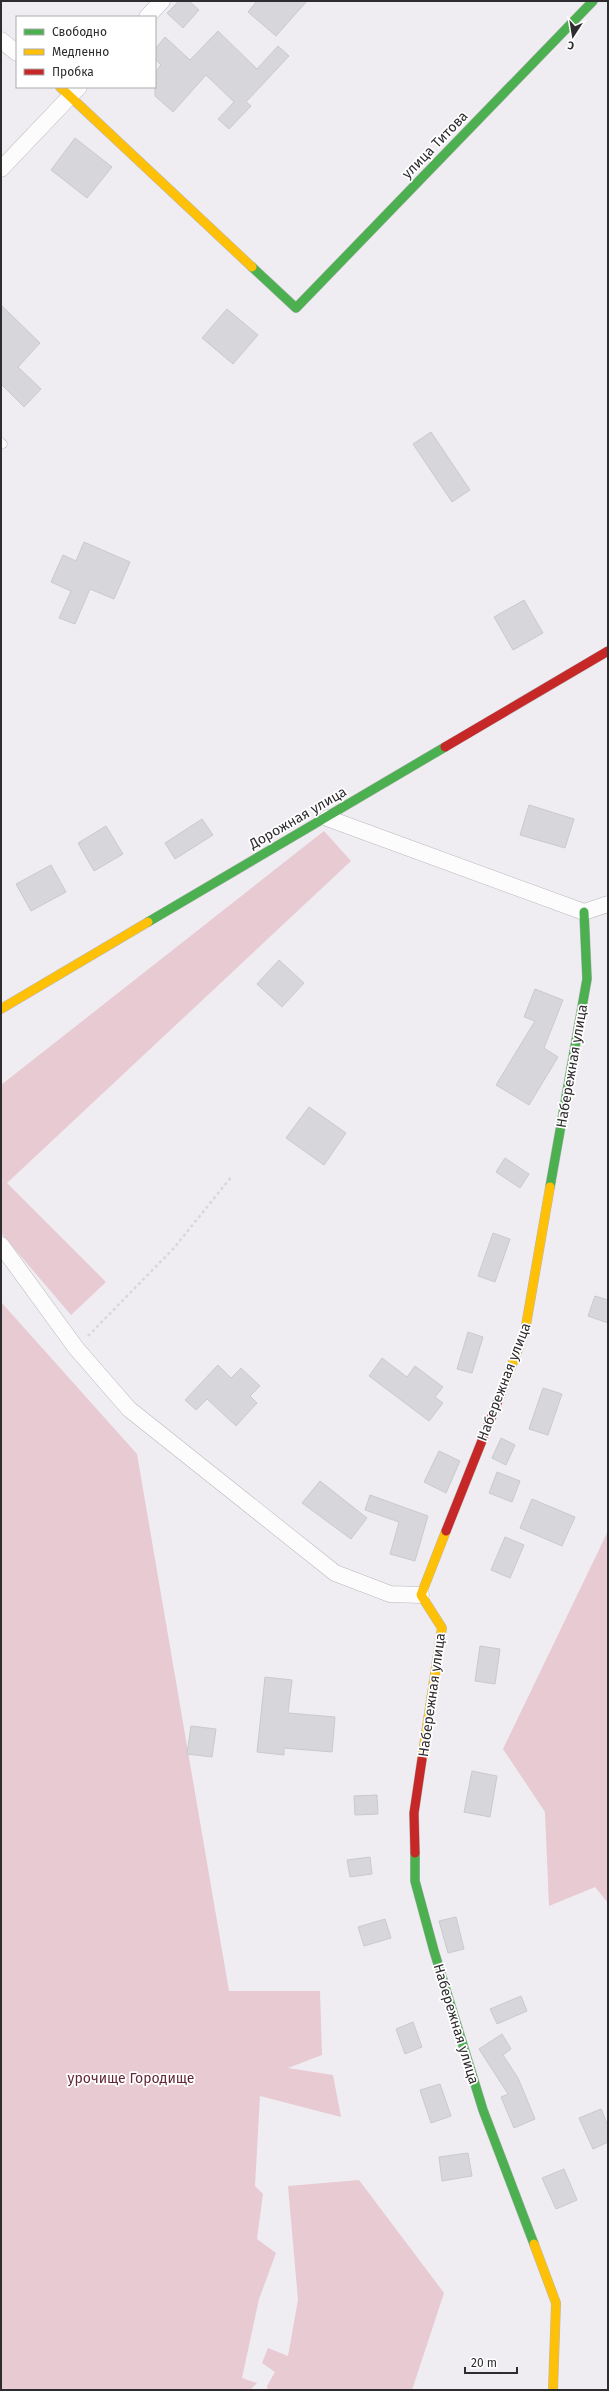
<svg xmlns="http://www.w3.org/2000/svg" width="609" height="2391" font-family="'Fira Sans',sans-serif">
<rect width="100%" height="100%" fill="#f0edf2"/>
<g fill="#e7cad2">
<path d="M324,831L351,861L7,1183L106,1282L71,1315L1,1233V1085Z"/>
<path d="M1,1302L137,1454L229,1991H320L322,2055L288,2068L333,2075L341,2117L260,2096L255,2186L263,2194L257,2239L276,2253L259,2299L242,2378L257,2383L250,2390H1Z"/>
<path d="M608,1531V1903L595,1887L549,1906L545,1812L503,1749Z"/>
<path d="M359,2180L444,2293L412,2390H268L267,2386L275,2372L262,2363L268,2348L288,2356L298,2300L288,2186Z"/>
</g>
<g fill="#d7d6da" stroke="#cac9cc">
<path d="M179,1H189L199,10L183,28L167,13Z"/>
<path d="M257,1H307L276,36L248,12Z"/>
<path d="M218,31L257,69L278,46L289,56L246,102L251,106L229,129L218,119L234,102L206,75L173,112L155,96V72L161,65L155,59V49L165,37L190,60Z"/>
<path d="M75,138L112,167L87,198L51,170Z"/>
<path d="M1,305L40,343L18,367L41,389L24,407L1,384Z"/>
<path d="M227,309L258,335L233,364L202,338Z"/>
<path d="M431,432L470,490L452,502L413,444Z"/>
<path d="M84,542L130,562L114,599L90,589L75,624L59,618L71,591L51,582L63,555L76,561Z"/>
<path d="M524,600L543,633L513,650L494,617Z"/>
<path d="M529,805L574,819L565,848L520,835Z"/>
<path d="M202,819L213,835L175,859L165,843Z"/>
<path d="M106,826L123,854L94,871L78,843Z"/>
<path d="M51,865L66,892L31,911L16,884Z"/>
<path d="M279,960L304,983L282,1007L257,984Z"/>
<path d="M535,989L563,1000L544,1048L558,1057L529,1105L496,1085L535,1021L524,1017Z"/>
<path d="M309,1107L346,1133L324,1165L286,1138Z"/>
<path d="M505,1158L529,1174L520,1188L496,1172Z"/>
<path d="M493,1233L510,1239L495,1282L478,1276Z"/>
<path d="M595,1296L608,1300V1323L588,1316Z"/>
<path d="M468,1332L483,1337L472,1373L457,1369Z"/>
<path d="M382,1358L407,1377L415,1366L443,1387L435,1397L443,1403L429,1421L369,1376Z"/>
<path d="M218,1365L231,1378L241,1368L260,1386L250,1396L257,1403L236,1426L207,1399L196,1410L185,1400Z"/>
<path d="M543,1388L562,1394L548,1435L529,1429Z"/>
<path d="M501,1438L515,1445L506,1465L492,1458Z"/>
<path d="M439,1451L460,1461L446,1493L424,1482Z"/>
<path d="M497,1472L520,1481L512,1502L489,1493Z"/>
<path d="M320,1481L367,1518L351,1539L302,1503Z"/>
<path d="M370,1495L428,1516L415,1561L390,1554L399,1522L365,1510Z"/>
<path d="M532,1499L575,1517L562,1546L520,1528Z"/>
<path d="M505,1537L524,1545L510,1578L491,1570Z"/>
<path d="M480,1646L500,1649L495,1684L475,1681Z"/>
<path d="M265,1677L292,1680L288,1713L335,1717L332,1752L284,1748V1755L257,1752Z"/>
<path d="M191,1726L216,1729L212,1757L187,1754Z"/>
<path d="M472,1771L497,1776L490,1817L464,1812Z"/>
<path d="M377,1795L378,1814L355,1815L354,1796Z"/>
<path d="M370,1857L372,1874L350,1877L347,1860Z"/>
<path d="M456,1917L464,1949L448,1953L439,1921Z"/>
<path d="M385,1919L391,1938L364,1946L358,1927Z"/>
<path d="M521,1996L527,2011L497,2024L490,2009Z"/>
<path d="M413,2022L422,2047L405,2054L396,2029Z"/>
<path d="M502,2034L511,2049L503,2055L518,2078L535,2119L514,2128L501,2097L508,2094L479,2049Z"/>
<path d="M440,2084L451,2116L431,2123L420,2090Z"/>
<path d="M601,2109L608,2126V2142L593,2149L579,2118Z"/>
<path d="M468,2153L472,2176L442,2181L439,2157Z"/>
<path d="M564,2169L577,2200L556,2209L542,2178Z"/>
</g>
<g fill="none" stroke-linecap="round" stroke-linejoin="round">
<g stroke="#b9b7bb" stroke-width="9">
<path id="lane" d="M1,442L3,444"/>
</g>
<g stroke="#b9b7bb" stroke-width="17">
<g id="street">
<path d="M147,17L162,1"/>
<path d="M1,40L17,53"/>
<path d="M1,169L79,87"/>
<path d="M327,818L584,912L608,904"/>
<path d="M1,1245L76,1348L129,1409L335,1573L390,1594L421,1595"/>
</g>
</g>
<g stroke="#b9b7bb" stroke-width="10">
<g id="fast">
<path d="M252,267L296,308L593,1"/>
<path d="M148,922L445,747"/>
<path d="M550,1187L587,979L584,912"/>
<path d="M415,1853V1881L434,1951L483,2110L534,2244"/>
</g>
</g>
<g stroke="#b9b7bb" stroke-width="10">
<g id="slow">
<path d="M60,87L252,267"/>
<path d="M1,1009L148,922"/>
<path d="M501,1393L525,1331L550,1187"/>
<path d="M422,1759L442,1628L421,1595L446,1531"/>
<path d="M534,2244L556,2303L553,2390"/>
</g>
</g>
<g stroke="#b9b7bb" stroke-width="10">
<g id="jam">
<path d="M445,747L608,651"/>
<path d="M446,1531L501,1393"/>
<path d="M415,1853L414,1813L422,1759"/>
</g>
</g>
<path stroke="#d8d8d8" stroke-width="2.5" stroke-dasharray="3 3" stroke-linecap="butt" d="M88,1336L174,1248L232,1176"/>
<use href="#lane" stroke="#fdfcfd" stroke-width="8"/>
<use href="#street" stroke="#fdfcfd" stroke-width="16"/>
<use href="#fast" stroke="#4caf50" stroke-width="9"/>
<use href="#slow" stroke="#ffc107" stroke-width="9"/>
<use href="#jam" stroke="#c62828" stroke-width="9"/>
</g>
<g text-anchor="middle" dominant-baseline="central" stroke-width="3.5" stroke-linejoin="round" paint-order="stroke">
<g font-size="14" fill="#2e2c2f" stroke="#fff">
<text transform="translate(435 145) rotate(-46)">улица Титова</text>
<text transform="translate(298 818) rotate(-30)">Дорожная улица</text>
<text transform="translate(572 1066) rotate(-80)">Набережная улица</text>
<text transform="translate(504 1382) rotate(-69)">Набережная улица</text>
<text transform="translate(432 1695) rotate(-82)">Набережная улица</text>
<text transform="translate(456 2024) rotate(73)">Набережная улица</text>
</g>
<g font-size="14" fill="#622638" stroke="#fff">
<text x="131" y="2078">урочище Городище</text>
</g>
</g>
<rect width="609" height="2391" fill="none" stroke="#2e2c2f" stroke-width="4"/>
<rect x="16" y="16" width="140" height="72" fill="#ffffff" stroke="#ababac"/>
<rect x="24" y="29" width="20" height="6" fill="#4caf50" stroke="#ababac"/>
<text x="52" y="36" font-size="12" fill="#2e2c2f">Свободно</text>
<rect x="24" y="49" width="20" height="6" fill="#ffc107" stroke="#ababac"/>
<text x="52" y="56" font-size="12" fill="#2e2c2f">Медленно</text>
<rect x="24" y="69" width="20" height="6" fill="#c62828" stroke="#ababac"/>
<text x="52" y="76" font-size="12" fill="#2e2c2f">Пробка</text>
<g transform="translate(573 36) rotate(192)" stroke="#ffffff" stroke-width="3" paint-order="stroke">
<path d="M0-3L7 15L0 10L-7 15Z" fill="#2e2c2f"/>
<text y="-6" font-size="11" font-weight="bold" text-anchor="middle" fill="#2e2c2f">С</text>
</g>
<path d="M465 2367v6h52v-6" fill="none" stroke="#2e2c2f" stroke-width="2"/>
<text x="471" y="2367" font-size="12" fill="#2e2c2f" stroke="#ffffff" stroke-width="3" paint-order="stroke">20 m</text>
</svg>
